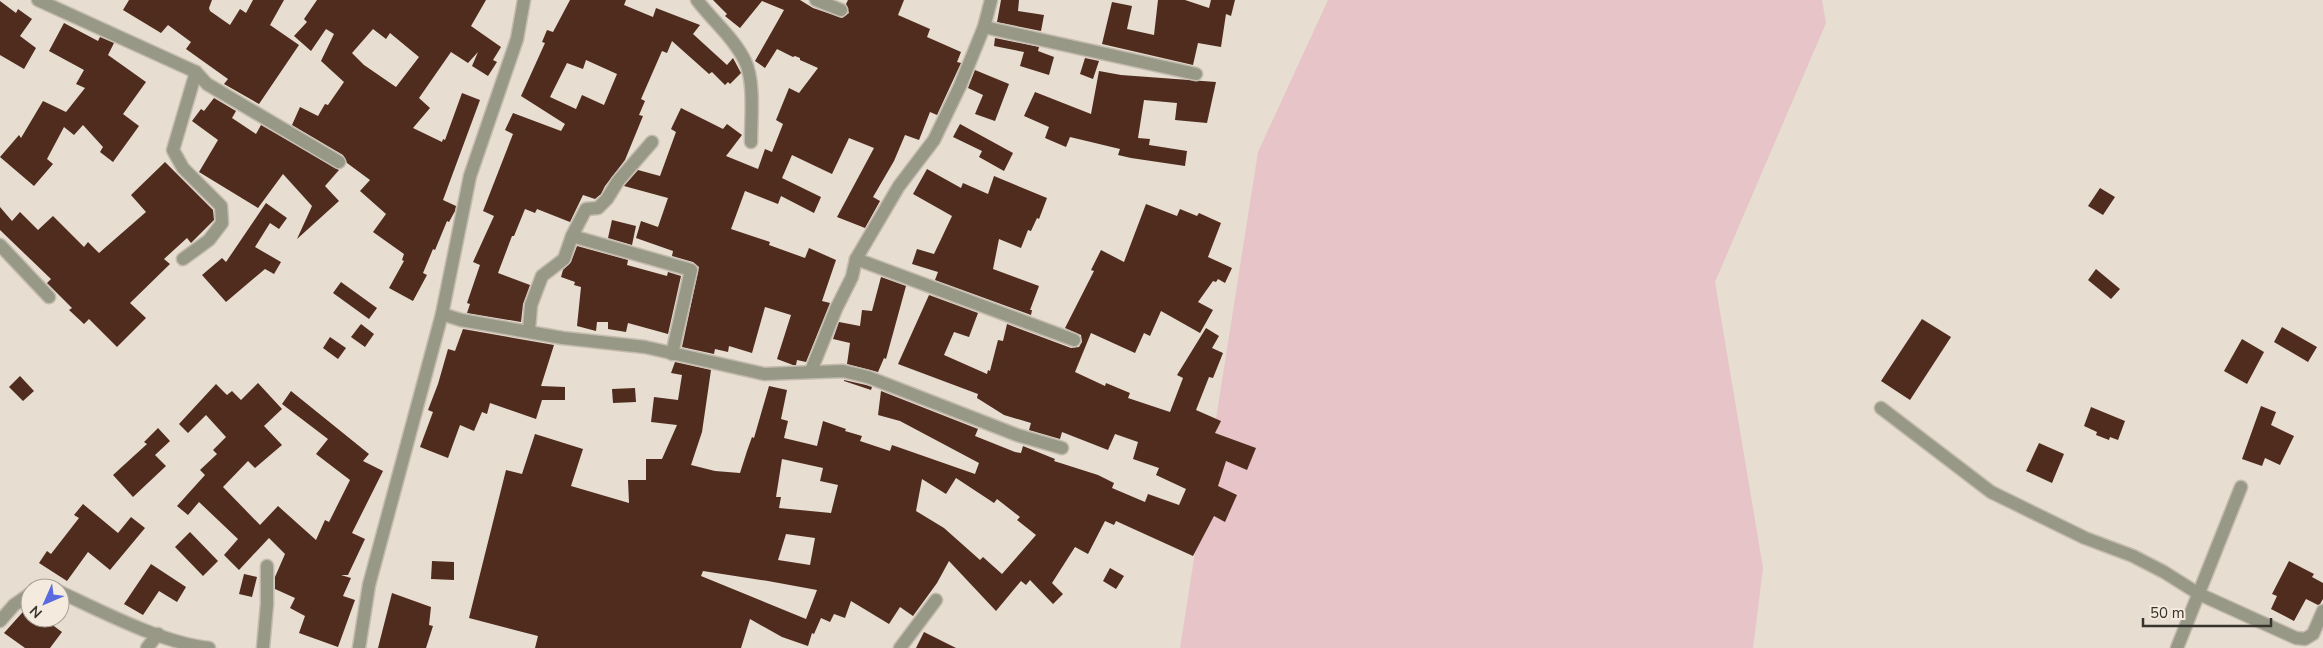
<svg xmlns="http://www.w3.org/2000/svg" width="2323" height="648" font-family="'Nunito Sans',sans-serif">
<rect width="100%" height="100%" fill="#e7ddd0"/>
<path fill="#e6c4c8" d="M1328,0H1822L1826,23L1715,282L1763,568L1753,648H1180L1258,152Z"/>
<g fill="#4f2c1e" fill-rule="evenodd">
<path d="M129,0H212L209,8L210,11L230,25L240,9L246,13L253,0H284L270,25L299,45L259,104L224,84L228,79L186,49L191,42L168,25L161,33L123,10Z"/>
<path d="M317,0H486L471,26L501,47L493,60L497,62L488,76L472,66L478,52L468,63L451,52L419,98L430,108L413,128L442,142L443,139L445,140L462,93L480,100L443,200L456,206L455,211L449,222L447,221L435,250L433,249L423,273L427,275L413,301L389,288L404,261L402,260L404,254L373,232L386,214L360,191L370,180L347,163L343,155L292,125L300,107L318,116L325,104L328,105L344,82L321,61L334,34L326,29L311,51L294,36L307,22L304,19ZM373,29L386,39L390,33L419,57L396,87L364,65L352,53Z"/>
<path d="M570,0H626L624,5L653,17L656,8L700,25L693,34L727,65L733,58L741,73L730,84L728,82L725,85L712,72L709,74L672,41L667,53L662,51L641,99L645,101L639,115L643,116L625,160L605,186L601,194L595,199L583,195L570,222L537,209L535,213L525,209L514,236H512L498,273L530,285L523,304L521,322L467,313L470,304L467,303L480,265L473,262L494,216L483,211L513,134L505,130L513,113L561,131L565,124L521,96L545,43L542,42L547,30L553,32ZM586,60L617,74L604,105L582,95L576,109L550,97L567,63L583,69Z"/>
<path d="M713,0H800L813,8L842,18L849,13L846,4L848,0H904L898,15L930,29L927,37L961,52L957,62L961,63L937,115L930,112L919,140L905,135L894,161L873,197L880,201L865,228L837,217L874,148L849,138L832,174L792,155L782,178L821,197L814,213L781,196L778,204L745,191L731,229L770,242L769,245L805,258L809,248L836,260L822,301L830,303L806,362L797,360L796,365H793L777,359L791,315L765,307L752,353L729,346L728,352L715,349L714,354L682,347L699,267L693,262L672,256L673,251L636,238L641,221L658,227L668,198L624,186L638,170L660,176L676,132L671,129L681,108L723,129L727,124L742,135L726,156L758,169L765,149L772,152L783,124L776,120L789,88L799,93L818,68L800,60V58L795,56L793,57L777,49L765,68L755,61L784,10L762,1L740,28L725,16L727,14Z"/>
<path d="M1001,0H1019L1018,11L1044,15L1041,31L997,22Z"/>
<path d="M1158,0H1185L1209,8L1211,0H1235L1231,16L1226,14L1221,47L1198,43L1193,65L1102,44L1112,2L1132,6L1127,29L1154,35Z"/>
<path d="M0,1L16,13L18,9L32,19L20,36L36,48L24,69L0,55Z"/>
<path d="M64,23L98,41L100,37L114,43L108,55L146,82L123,114L139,126L113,162L100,152L103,147L83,125L74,135L64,127L47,159L53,164L34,186L0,157L19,135L21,138L43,101L66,112L85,88L76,84L84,70L49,51Z"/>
<path d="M995,38L1039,47L1038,51L1054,57L1049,75L1020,66L1024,52L994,46Z"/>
<path d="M1085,58L1099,61L1093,79L1080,74Z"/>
<path d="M975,70L1009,84L995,121L975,114L983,95L968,88Z"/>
<path d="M1099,71L1121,75L1216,82L1207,123L1175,120L1177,103L1144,100L1138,138L1150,139L1149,145L1187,151L1185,166L1131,158L1118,155L1120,149L1070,137L1066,147L1045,138L1049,127L1024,116L1035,92L1091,114Z"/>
<path d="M214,98L236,111L232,118L256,134L261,125L339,170L325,186L339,201L297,239L312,206L283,174L258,208L199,172L218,140L192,121L201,109L204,111Z"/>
<path d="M960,124L1013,153L1004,171L979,157L982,151L953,137Z"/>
<path d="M165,162L213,210L214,220L191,243L187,238L164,259L170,264L130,303L146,318L117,347L89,319L84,324L69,310L72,308L47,283L51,279L0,230V207L12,221L20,212L38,230L53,216L84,247L88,242L99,253L146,212L131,195Z"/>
<path d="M927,169L961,188L963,183L988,194L994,176L1047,198L1039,219L1037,218L1031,231L1028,230L1021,248L999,239L993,269L1039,286L1030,310H1032L1031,315L935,280L938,272L912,264L917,249L934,254L952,216L913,194Z"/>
<path d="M2100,188L2115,197L2103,215L2088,206Z"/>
<path d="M266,203L287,218L279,229L270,223L255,247L281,262L274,274L265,269L226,302L202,275L222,258L226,262Z"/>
<path d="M1146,204L1177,216L1180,209L1197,216L1199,213L1221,223L1208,257L1232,268L1225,283L1218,279L1216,282L1213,281L1198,302L1213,310L1200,333L1161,311L1150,336L1144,333L1135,353L1091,333L1075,372L1105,386L1106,383L1130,393L1128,398L1170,412L1183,378L1177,375L1206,328L1219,336L1212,348L1223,353L1213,378L1209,377L1196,410L1221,421L1215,433L1256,448L1247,470L1226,461L1218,486L1237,495L1225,522L1214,516L1193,556L1116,521L1114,525L1105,521L1088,554L1075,547L1052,583L1063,594L1053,604L1030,580L1026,585L1021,581L996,611L949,561L937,583L913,616L900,607L889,624L851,601L845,618L834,614L830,622L821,618L814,634L812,633L808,646L782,637L750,619L741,648H535L538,636L469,618L506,470L522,474L535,434L583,449L571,486L629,503L628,480H646V459H662L677,425L651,422L654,397L678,400L682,375L671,373L675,362L711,370L702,432L691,465L715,471L740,473L747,451L752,437L754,438L769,386L787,390L781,419L788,421L784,438L817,446L823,421L846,429L845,431L862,436L860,441L890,451L892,445L975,474L979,463L900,421L878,415L881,391L978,429L975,436L1015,452L1021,453L1023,446L1055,459L1054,461L1098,475L1114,483L1112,488L1145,502L1148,494L1179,505L1186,489L1156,475L1159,468L1133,459L1138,442L1115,434L1108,450L1062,432L1060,439L1029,430L1031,423L1004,415L977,398L978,394L898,364L929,295L978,313L969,337L954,332L944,355L987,374L988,370L990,371L998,340L1003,341L1007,324L1071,348L1079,347L1082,342L1081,335L1065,328L1094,271L1091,270L1101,250L1124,262ZM782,459L823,468L820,481L838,485L831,513L779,508L781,497H776ZM956,478L994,503L997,499L1020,517L1017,520L1036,535L1002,574L983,557L980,560L944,528L916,511L922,479L946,494ZM786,534L815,538L810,565L778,560ZM703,571L768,581L817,590L806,619L701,576Z"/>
<path d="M612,220L636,226L632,245L608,238Z"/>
<path d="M577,246L628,260L627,265L667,276L668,272L681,276L668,334L628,323L626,332L608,329V322H597L596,331L577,326L581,287L574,285L575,282L561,277L563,270L571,262Z"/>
<path d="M2096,269L2120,289L2111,299L2088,280Z"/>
<path d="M881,277L906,286L886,359L884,358L878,372L847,364L850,343L833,339L839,322L860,326L862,310L872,311Z"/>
<path d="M341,282L377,308L369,319L333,293Z"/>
<path d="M1922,319L1951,337L1910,400L1881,381Z"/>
<path d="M361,324L374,334L365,347L351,337Z"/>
<path d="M2282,327L2317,347L2308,362L2274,342Z"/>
<path d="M463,329L554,345L541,386L565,387V400H542L536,419L490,403L487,414L482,412L474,431L460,425L448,458L420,447L433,412L428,410L438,384L448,349L455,351Z"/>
<path d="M330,337L346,348L338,359L323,348Z"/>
<path d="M2242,339L2264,352L2247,384L2224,371Z"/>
<path d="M20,376L34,391L23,401L9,387Z"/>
<path d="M844,380L866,385L872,387L871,390L844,381Z"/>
<path d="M258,383L282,409L264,426L282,445L255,468L248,461L223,487L260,525L278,506L316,540L325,520L329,522L350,480L316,454L328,439L282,404L291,391L369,454L363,461L383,471L352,533L365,539L348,575H341L351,578L343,596L355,600L338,647L299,633L305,616L290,608L295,598L275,589V577L285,554L269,538L239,570L224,555L238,539L199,502L188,515L177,506L205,475L200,470L217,454L213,450L226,437L206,415L188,433L179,424L216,384L227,395L232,391L241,400Z"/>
<path d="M635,388L636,402L613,403L612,389Z"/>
<path d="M2261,406L2276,412L2271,425L2294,436L2280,465L2265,458L2262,466L2242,459Z"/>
<path d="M2091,407L2125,421L2118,440L2110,437L2109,440L2096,435L2097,432L2084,426Z"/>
<path d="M158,428L170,441L155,455L166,466L133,497L113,475L147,444L144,442Z"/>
<path d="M2039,443L2064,454L2052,483L2026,471Z"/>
<path d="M83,504L118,533L131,517L145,528L110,570L88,552L67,581L39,563L47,551L51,554L79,518L74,515Z"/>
<path d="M190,532L218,561L203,576L175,547Z"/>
<path d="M432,561L454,562V580L431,579Z"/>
<path d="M2289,561L2314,574L2312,577L2323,583V599L2320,604L2318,605L2306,599L2294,621L2271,609L2277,596L2272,594Z"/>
<path d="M151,564L186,587L177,602L159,591L143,615L124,604Z"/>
<path d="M1110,568L1124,576L1116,589L1103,581Z"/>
<path d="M244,574L257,577L252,597L239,594Z"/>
<path d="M392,593L431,607L429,625L433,626L426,648H378Z"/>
<path d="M30,604V618H43L62,632L50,648H25L4,633Z"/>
<path d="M924,632L956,648H916Z"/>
</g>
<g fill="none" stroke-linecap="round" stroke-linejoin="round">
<g stroke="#c4bbb0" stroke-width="15">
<g id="minor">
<path d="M38,0L196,72L207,84L339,162"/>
<path d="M697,0C712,20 734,38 745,61C755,81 751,119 751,142"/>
<path d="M816,0L841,10"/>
<path d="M984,27L991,0"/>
<path d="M572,236L691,270L672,354"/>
<path d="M0,245L49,297"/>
<path d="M183,259L209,240L222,223L221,206L183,168L173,150L196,72"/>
<path d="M856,259L1074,340"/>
<path d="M442,314L461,320L563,338L645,347L764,374L843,371L868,377L1017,435L1062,448"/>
<path d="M529,330L531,305L542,276L564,259L572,236L586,209L598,208L607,199L618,181L652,142"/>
<path d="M811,371L836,309L852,277L856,259L899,186L934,140L960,86L984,27L1196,74"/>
<path d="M1881,408L1991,492L2085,538L2133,556L2164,572L2199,594L2296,638L2305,639L2313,634L2323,611"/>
<path d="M60,592C103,612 162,643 209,648"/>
<path d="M0,621L14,605L30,594"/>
<path d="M147,648L158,634"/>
<path d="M263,648L267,604V566"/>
<path d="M359,648L369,585L442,314L470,176L517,39L524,0"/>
<path d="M900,648L936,600"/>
<path d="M2177,648L2241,487"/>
</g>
</g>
<use href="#minor" stroke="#989886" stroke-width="12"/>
</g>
<g transform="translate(45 603) rotate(225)"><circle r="24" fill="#f4eadd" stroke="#a8a197"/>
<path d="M0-4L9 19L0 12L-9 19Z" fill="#5969e0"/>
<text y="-8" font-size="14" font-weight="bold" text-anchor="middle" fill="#37332e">N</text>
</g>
<path d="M2143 618v8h128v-8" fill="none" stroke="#37332e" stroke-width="2.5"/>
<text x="2150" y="618" font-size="15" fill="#37332e" stroke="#f4eadd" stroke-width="4" paint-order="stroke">50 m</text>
</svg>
